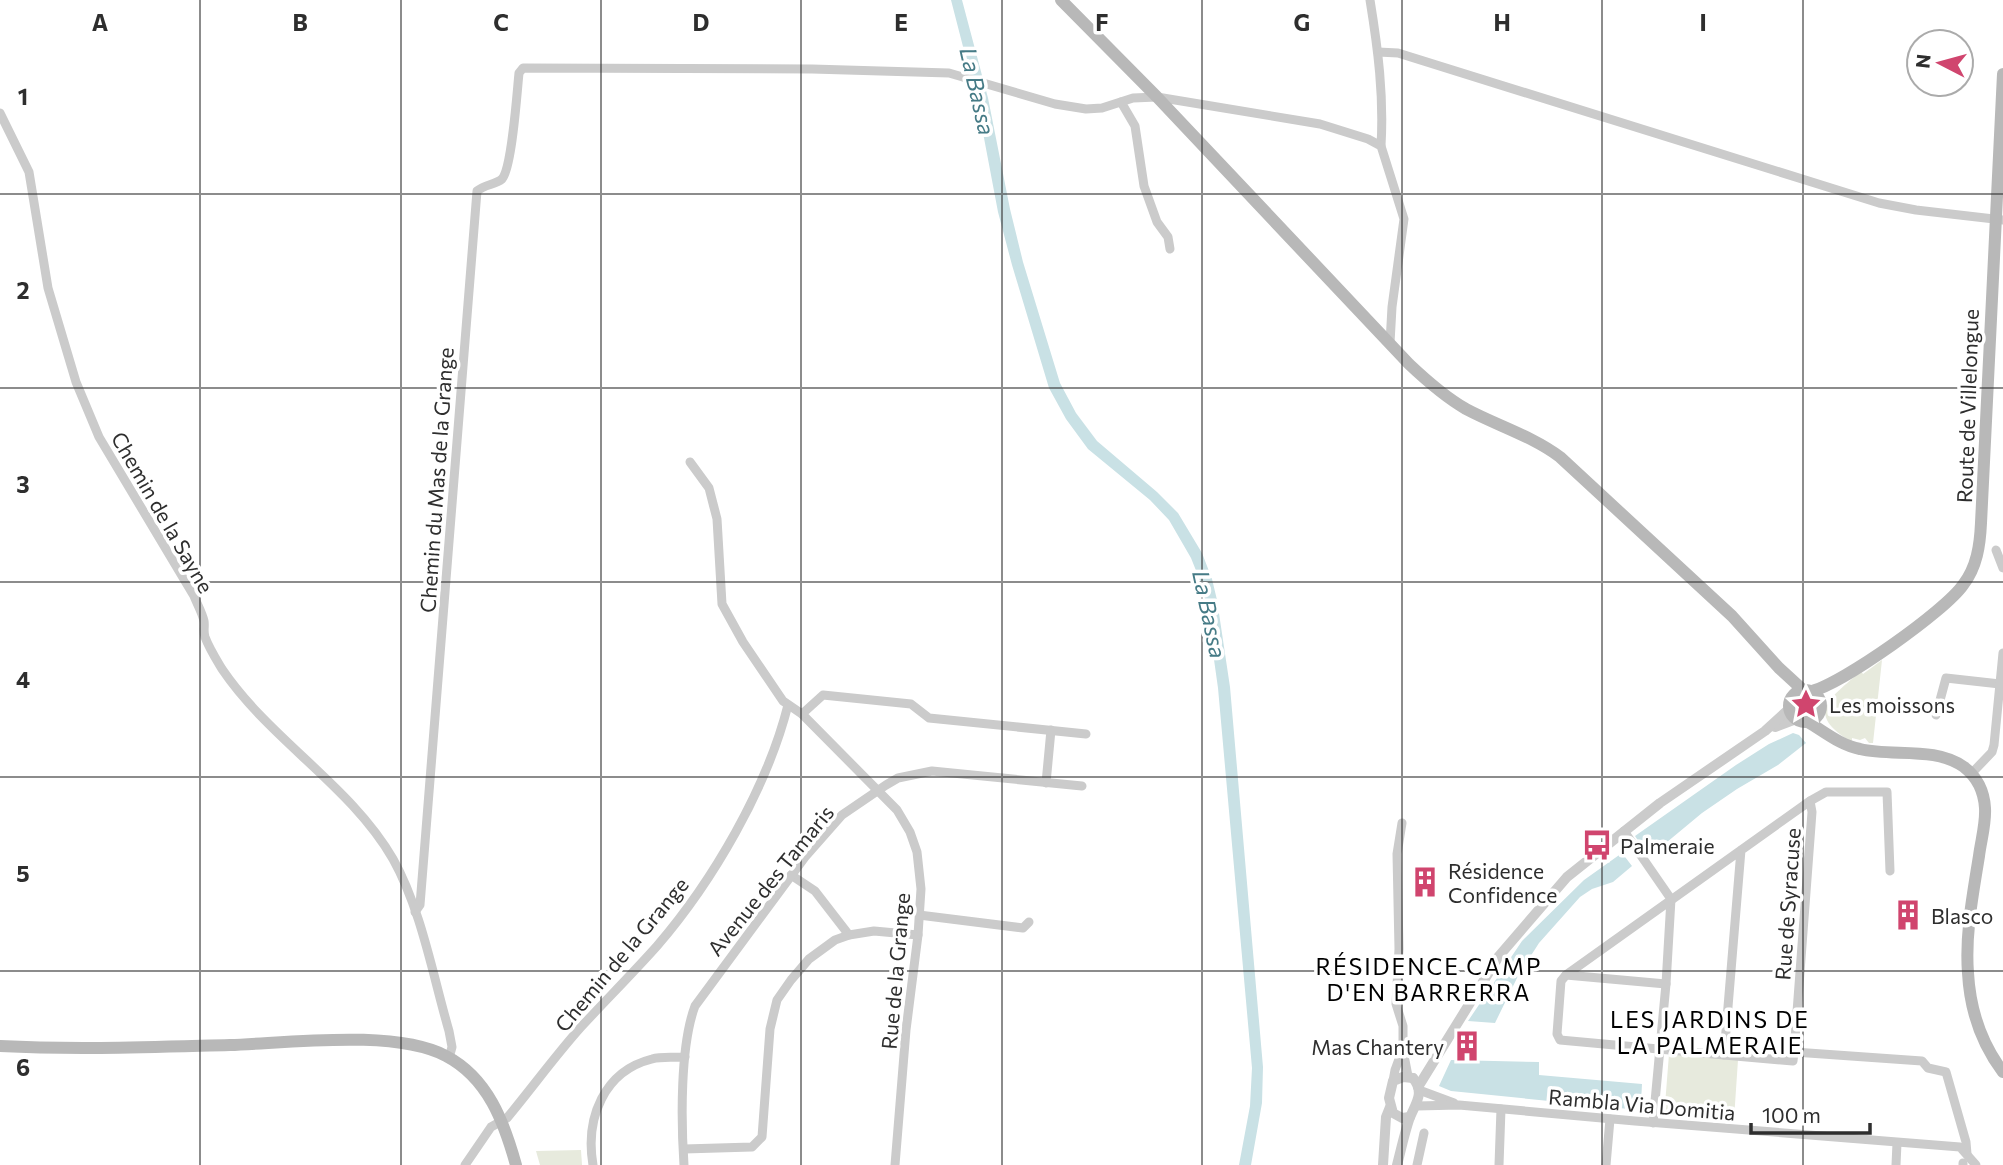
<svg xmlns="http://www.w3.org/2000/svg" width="2003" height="1165" font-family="Commissioner,sans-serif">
<rect width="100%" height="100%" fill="#fff"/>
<g fill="#e7eadd">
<path d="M1882,660L1873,743H1869L1865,738L1860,740L1852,738V742C1803,713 1831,698 1861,671L1863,674Z"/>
<path d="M1669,1054L1738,1060L1734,1119L1659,1113V1105H1665Z"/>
<path d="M581,1150L582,1165H540L536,1151Z"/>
</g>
<g fill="#c9e1e5">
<path d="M951,0H962L988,98L1010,209L1023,262L1060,383L1076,413L1097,441L1157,492L1178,513L1202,553L1212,579L1217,600L1230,687L1263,1067L1262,1103L1251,1165H1239L1250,1106L1252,1068L1218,688L1206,603L1201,583L1191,558L1169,520L1150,500L1088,449L1066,419L1049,388L1012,265L998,212L977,101Z"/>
<path d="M1793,733L1799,735L1806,743L1778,765L1737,789L1702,813L1649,857L1635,836L1736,765L1769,744Z"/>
<path d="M1622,853L1632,866L1613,882L1592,889L1580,897L1539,943L1518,976L1495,1023L1468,1021L1522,941L1584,880Z"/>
<path d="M1451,1060L1539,1062V1075L1642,1084L1641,1103L1629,1109L1451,1091L1439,1086Z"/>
</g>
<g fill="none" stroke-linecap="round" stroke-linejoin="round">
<g stroke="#cbcbcb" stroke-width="9">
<path d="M1370,0C1378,49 1384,96 1381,146"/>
<path d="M1378,52L1398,53L1879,203L1916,210L2003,220"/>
<path d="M1121,102L1135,126L1144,186L1157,222L1168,237L1170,249"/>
<path d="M0,113L29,172L48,288L76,382L99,437L194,596C197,604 202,612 204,621C205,626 203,631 205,637C209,648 216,659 222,669C270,740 351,786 393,859C421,909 433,976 449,1031L452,1047L449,1058"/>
<path d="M690,462L709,488L717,519L722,604L743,642L783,701L802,714L897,810L910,832L917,852L921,889L918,935L906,1030L895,1165"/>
<path d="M1996,550L2003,568"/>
<path d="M802,714L823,695L911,704L929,718L1086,734"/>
<path d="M1936,715L1946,678L2000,684"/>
<path d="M1971,774L1992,752L1994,745L2003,653"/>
<path d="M1046,783L1051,730"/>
<path d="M1402,823L1397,854L1399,949L1396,1004L1403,1026V1050L1408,1076"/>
<path d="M1624,831L1671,899L1666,984L1653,1123"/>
<path d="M1741,850L1724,1055L1560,1040L1557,1034L1561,981L1566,975L1810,801L1826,792H1887L1890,871"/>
<path d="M791,875L815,891L849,935"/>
<path d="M415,912L420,905L477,191C485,184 495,185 502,179C512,168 517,92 519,73L523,68L812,69L949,73L1055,104L1086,109L1102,108L1133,98L1157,97L1320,124L1368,139L1381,146L1404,219L1392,307L1390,343"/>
<path d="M919,915L1023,928L1029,922"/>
<path d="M1566,975L1666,984"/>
<path d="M1794,1052L1812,812L1810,801"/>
<path d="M1724,1055L1793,1061L1794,1052L1922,1061L1928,1068L1946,1072L1966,1142L1967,1154"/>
<path d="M1393,1081L1395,1070L1402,1051"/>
<path d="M1419,1090L1454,1103"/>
<path d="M1417,1106L1459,1105L1635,1121L1960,1147L1976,1165"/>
<path d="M684,1149L752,1147L762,1137L770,1029L777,1000L791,980L809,959L835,940L849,935L874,931L918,935"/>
<path d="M465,1165L491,1127L507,1118C532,1088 555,1056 581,1027C606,1000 632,974 657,946C713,881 767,788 788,705"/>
<path d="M593,1165C585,1118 604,1071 652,1059C662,1056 674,1058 685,1057"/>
<path d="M684,1165C681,1121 680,1046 695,1006L805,857L842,815L886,785L898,778L932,771L1082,786"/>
<path d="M1417,1165L1424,1133"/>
<path d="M1499,1165L1501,1109"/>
<path d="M1606,1165L1610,1119"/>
<path d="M1896,1165L1897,1143"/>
<path d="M1963,1165V1163"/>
</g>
<g stroke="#cbcbcb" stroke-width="10">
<path d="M1775,727L1796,719"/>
<path d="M1418,1087L1499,956L1567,877L1660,803L1765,731L1789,709"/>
<path d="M1410,1117L1402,1118L1393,1113L1389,1098L1393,1081L1403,1077L1413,1078"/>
<path d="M1383,1165L1386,1117L1390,1107"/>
<path d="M1397,1165C1401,1150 1404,1135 1409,1120C1414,1105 1426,1094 1413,1078"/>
</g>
<g stroke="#b8b8b8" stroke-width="12">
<path d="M1061,0L1157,97L1409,364C1427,381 1445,397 1466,409C1498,426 1532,436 1560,457L1732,616L1779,668L1803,690"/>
<circle cx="1805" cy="706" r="16"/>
<path d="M1812,691C1843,683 1945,611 1963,585C1977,567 1980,545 1981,523L2003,74"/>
<path d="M1808,722C1825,732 1840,745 1860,749C1892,757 1935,746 1964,767C1977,777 1984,792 1985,808C1986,824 1981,840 1979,856C1973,894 1965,934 1968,973C1970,1009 1981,1043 2003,1072"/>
<path d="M0,1046C77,1050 153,1047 230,1045C288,1043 395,1029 446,1056C488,1078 504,1122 516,1165"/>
</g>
</g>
<path fill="none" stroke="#2e2e2e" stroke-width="2" stroke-opacity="0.55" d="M200,0V1165M401,0V1165M601,0V1165M801,0V1165M1002,0V1165M1202,0V1165M1402,0V1165M1602,0V1165M1803,0V1165M0,194H2003M0,388H2003M0,582H2003M0,777H2003M0,971H2003"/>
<defs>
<g id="sight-bare" transform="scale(2.415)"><path d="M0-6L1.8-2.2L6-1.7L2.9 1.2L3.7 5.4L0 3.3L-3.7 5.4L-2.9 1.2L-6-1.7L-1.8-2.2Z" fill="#d0456e" stroke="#fff" stroke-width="2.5" paint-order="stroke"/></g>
<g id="bus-bare" transform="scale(2.415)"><path d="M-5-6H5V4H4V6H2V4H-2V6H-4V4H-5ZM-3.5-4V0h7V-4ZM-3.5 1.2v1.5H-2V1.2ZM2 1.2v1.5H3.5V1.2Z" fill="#d0456e" stroke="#fff" stroke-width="2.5" paint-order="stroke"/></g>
<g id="building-bare" transform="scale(2.415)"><path d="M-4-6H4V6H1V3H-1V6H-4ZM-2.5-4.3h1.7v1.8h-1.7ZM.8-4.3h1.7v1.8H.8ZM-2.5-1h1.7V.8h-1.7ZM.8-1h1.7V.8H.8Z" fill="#d0456e" stroke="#fff" stroke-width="2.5" paint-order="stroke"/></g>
</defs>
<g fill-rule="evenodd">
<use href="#sight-bare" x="1806" y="704"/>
<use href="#bus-bare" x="1597" y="845"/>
<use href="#building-bare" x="1425" y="882"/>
<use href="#building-bare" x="1908" y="915"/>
<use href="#building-bare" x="1467" y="1046"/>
</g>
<g text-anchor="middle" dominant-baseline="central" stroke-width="7" stroke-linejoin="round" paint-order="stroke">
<g font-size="21" fill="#2e2e2e" stroke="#fff">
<text transform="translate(1967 406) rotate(-88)">Route de Villelongue</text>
<text transform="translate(436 480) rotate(-86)">Chemin du Mas de la Grange</text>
<text transform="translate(163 512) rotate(60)">Chemin de la Sayne</text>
<text transform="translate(770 880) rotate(-51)">Avenue des Tamaris</text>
<text transform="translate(1787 904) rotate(-86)">Rue de Syracuse</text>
<text transform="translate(621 954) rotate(-50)">Chemin de la Grange</text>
<text transform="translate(895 971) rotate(-85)">Rue de la Grange</text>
<text transform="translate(1642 1104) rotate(5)">Rambla Via Domitia</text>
</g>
<g font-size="21" fill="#2e2e2e" stroke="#fff" text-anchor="start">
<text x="1829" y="704">Les moissons</text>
<text x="1620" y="845">Palmeraie</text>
<text x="1448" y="870">Résidence<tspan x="1448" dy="24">Confidence</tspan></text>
<text x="1931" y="915">Blasco</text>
<text x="1444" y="1046" text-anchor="end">Mas Chantery</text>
</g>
<g font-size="23" font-style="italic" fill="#467b86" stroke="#fff">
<text transform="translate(978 91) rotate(77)">La Bassa</text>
<text transform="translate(1210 614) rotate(78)">La Bassa</text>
</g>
<g font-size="23" letter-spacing="2" fill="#000" stroke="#fff">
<text x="1429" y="966">RÉSIDENCE CAMP<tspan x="1429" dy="26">D'EN BARRERRA</tspan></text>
<text x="1710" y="1019">LES JARDINS DE<tspan x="1710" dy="26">LA PALMERAIE</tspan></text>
</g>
</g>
<g font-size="23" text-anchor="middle" font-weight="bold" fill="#2e2e2e" stroke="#fff" stroke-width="7" stroke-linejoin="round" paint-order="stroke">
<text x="100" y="31">A</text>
<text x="300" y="31">B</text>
<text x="501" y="31">C</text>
<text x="701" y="31">D</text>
<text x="901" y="31">E</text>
<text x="1102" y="31">F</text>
<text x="1302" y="31">G</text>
<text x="1502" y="31">H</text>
<text x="1703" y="31">I</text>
<text x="23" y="105">1</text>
<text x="23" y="299">2</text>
<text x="23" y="493">3</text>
<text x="23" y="688">4</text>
<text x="23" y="882">5</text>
<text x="23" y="1076">6</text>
</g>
<g transform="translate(1940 63) rotate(276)"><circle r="33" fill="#ffffff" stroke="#ababab" stroke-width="2"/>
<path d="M0-5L12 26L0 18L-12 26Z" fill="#d0456e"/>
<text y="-10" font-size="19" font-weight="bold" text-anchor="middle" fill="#2e2e2e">N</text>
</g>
<path d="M1751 1123v10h119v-10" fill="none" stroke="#2e2e2e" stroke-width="3.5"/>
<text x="1762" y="1123" font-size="21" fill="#2e2e2e" stroke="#ffffff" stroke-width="5" paint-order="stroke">100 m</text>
</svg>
